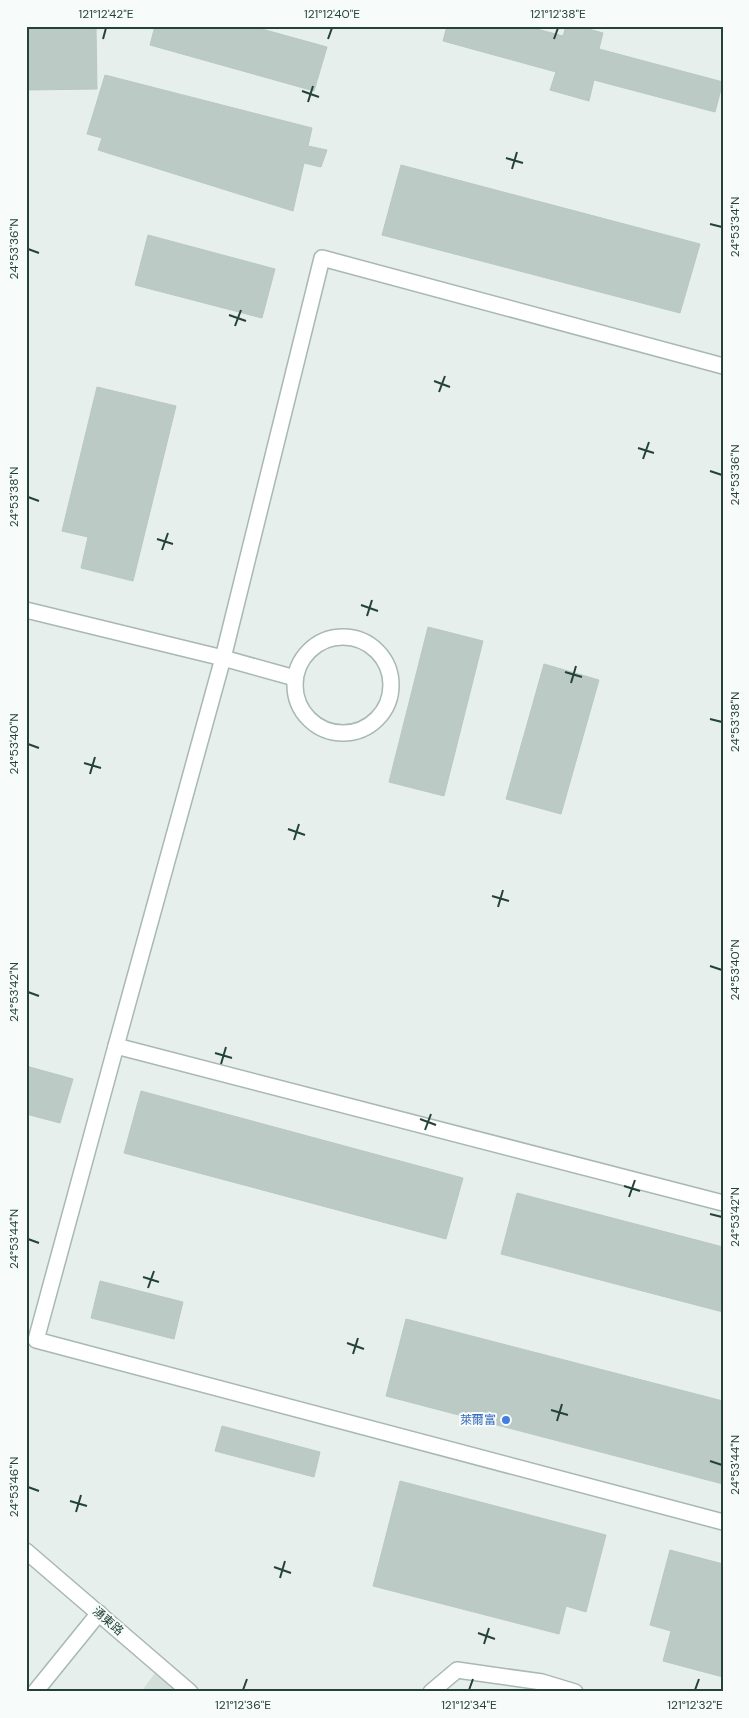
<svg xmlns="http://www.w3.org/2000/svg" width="749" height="1718" font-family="'DM Sans','Noto Sans TC',sans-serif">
<rect width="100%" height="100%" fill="#e6efeb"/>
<path fill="#d4dfda" d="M155,1673L177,1692H141Z"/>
<g fill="#bbcac4" stroke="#b8c9c2">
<path d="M26,26H96L97,89L27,90Z"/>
<path d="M155,26H251L327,47L314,91L150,45Z"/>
<path d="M447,26H526L563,36L566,26H578L603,33L599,49L723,82L715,112L594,80L589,101L550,90L556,72L443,41Z"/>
<path d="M105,75L312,128L308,146L327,150L321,167L304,163L293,211L98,150L102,138L87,134Z"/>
<path d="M401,165L700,244L680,313L382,235Z"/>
<path d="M148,235L275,269L262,318L135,285Z"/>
<path d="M97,387L176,406L133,581L81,568L88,537L62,531Z"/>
<path d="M428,627L483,641L444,796L389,782Z"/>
<path d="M544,664L599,680L561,814L506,799Z"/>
<path d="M26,1066L73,1079L60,1123L26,1114Z"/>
<path d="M141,1091L463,1178L446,1239L124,1153Z"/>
<path d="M517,1193L723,1247V1312L501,1254Z"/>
<path d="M100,1281L183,1302L174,1339L91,1318Z"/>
<path d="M406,1319L723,1401V1484L386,1396Z"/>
<path d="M222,1426L320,1452L314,1477L215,1451Z"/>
<path d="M400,1481L606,1535L586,1612L566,1606L559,1634L373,1586Z"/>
<path d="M670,1550L723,1564V1677L663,1661L671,1631L650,1625Z"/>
</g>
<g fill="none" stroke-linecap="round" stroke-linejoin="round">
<g stroke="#a8b8b2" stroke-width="18">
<g id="minor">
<path d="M26,610L223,658L322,258L723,366"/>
<circle cx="343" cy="685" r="48"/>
<path d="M295,678L223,658L116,1046L723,1203"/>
<path d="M116,1046L36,1340L723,1522"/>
<path d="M26,1551L190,1692"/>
<path d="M35,1692L99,1613"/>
<path d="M431,1692L457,1670L542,1682L575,1692"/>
</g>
</g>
<use href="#minor" stroke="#fff" stroke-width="15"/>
</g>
<path fill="none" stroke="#24423a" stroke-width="2" d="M103,39L106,28M328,39L332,28M554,39L558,28M302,91L319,97M308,102L313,86M506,158L523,163M512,169L517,152M710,224L722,227M28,249L39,253M229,315L246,321M235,326L241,310M434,381L450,387M439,392L445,376M638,448L654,453M643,459L649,442M710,471L722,475M28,497L39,501M157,539L173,544M162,550L168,533M361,605L378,611M367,616L372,600M565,672L582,677M571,683L576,666M710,719L722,722M28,744L39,748M84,763L101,768M90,774L95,757M288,829L305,835M294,840L299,824M492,896L509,901M498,907L503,890M710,966L722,970M28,992L39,996M215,1053L232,1058M221,1064L226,1047M420,1119L436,1125M425,1130L431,1114M624,1186L640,1191M629,1197L635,1180M710,1214L722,1217M28,1239L39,1243M143,1277L159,1282M148,1288L154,1271M347,1343L364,1349M353,1354L358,1338M551,1410L568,1415M557,1421L562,1404M710,1461L722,1465M28,1487L39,1491M70,1501L87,1506M76,1512L81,1495M274,1567L291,1573M280,1578L285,1561M478,1633L495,1639M484,1644L489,1628M243,1690L247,1679M469,1690L473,1679M695,1690L699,1679"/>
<circle fill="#3f7fe0" stroke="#f7fbf9" stroke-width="2" cx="506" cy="1420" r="5"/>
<g text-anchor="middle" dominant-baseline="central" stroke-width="4" stroke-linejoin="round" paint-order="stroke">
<g font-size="12" fill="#366cbe" stroke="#f7fbf9" text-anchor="end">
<text x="496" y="1420">萊爾富</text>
</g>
<g font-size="12" fill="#24423a" stroke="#f7fbf9">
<text transform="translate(108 1621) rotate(41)">湧東路</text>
</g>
</g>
<rect width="749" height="1718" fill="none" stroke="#f7fbf9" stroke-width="55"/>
<rect x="28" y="28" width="694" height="1662" fill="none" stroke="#24423a" stroke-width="2"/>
<g font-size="12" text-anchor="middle" fill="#24423a">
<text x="106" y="18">121°12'42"E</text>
<text x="332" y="18">121°12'40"E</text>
<text x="558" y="18">121°12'38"E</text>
<text transform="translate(735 227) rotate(-90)" y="4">24°53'34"N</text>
<text transform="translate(14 249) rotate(-90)" y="4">24°53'36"N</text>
<text transform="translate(735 475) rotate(-90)" y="4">24°53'36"N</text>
<text transform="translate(14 497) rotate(-90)" y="4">24°53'38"N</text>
<text transform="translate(735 722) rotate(-90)" y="4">24°53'38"N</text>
<text transform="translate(14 744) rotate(-90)" y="4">24°53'40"N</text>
<text transform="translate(735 970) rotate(-90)" y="4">24°53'40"N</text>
<text transform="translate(14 992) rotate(-90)" y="4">24°53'42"N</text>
<text transform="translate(735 1217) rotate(-90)" y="4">24°53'42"N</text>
<text transform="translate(14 1239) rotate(-90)" y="4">24°53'44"N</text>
<text transform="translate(735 1465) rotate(-90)" y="4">24°53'44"N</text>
<text transform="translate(14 1487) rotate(-90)" y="4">24°53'46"N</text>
<text x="243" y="1709">121°12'36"E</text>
<text x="469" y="1709">121°12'34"E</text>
<text x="695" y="1709">121°12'32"E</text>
</g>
</svg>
